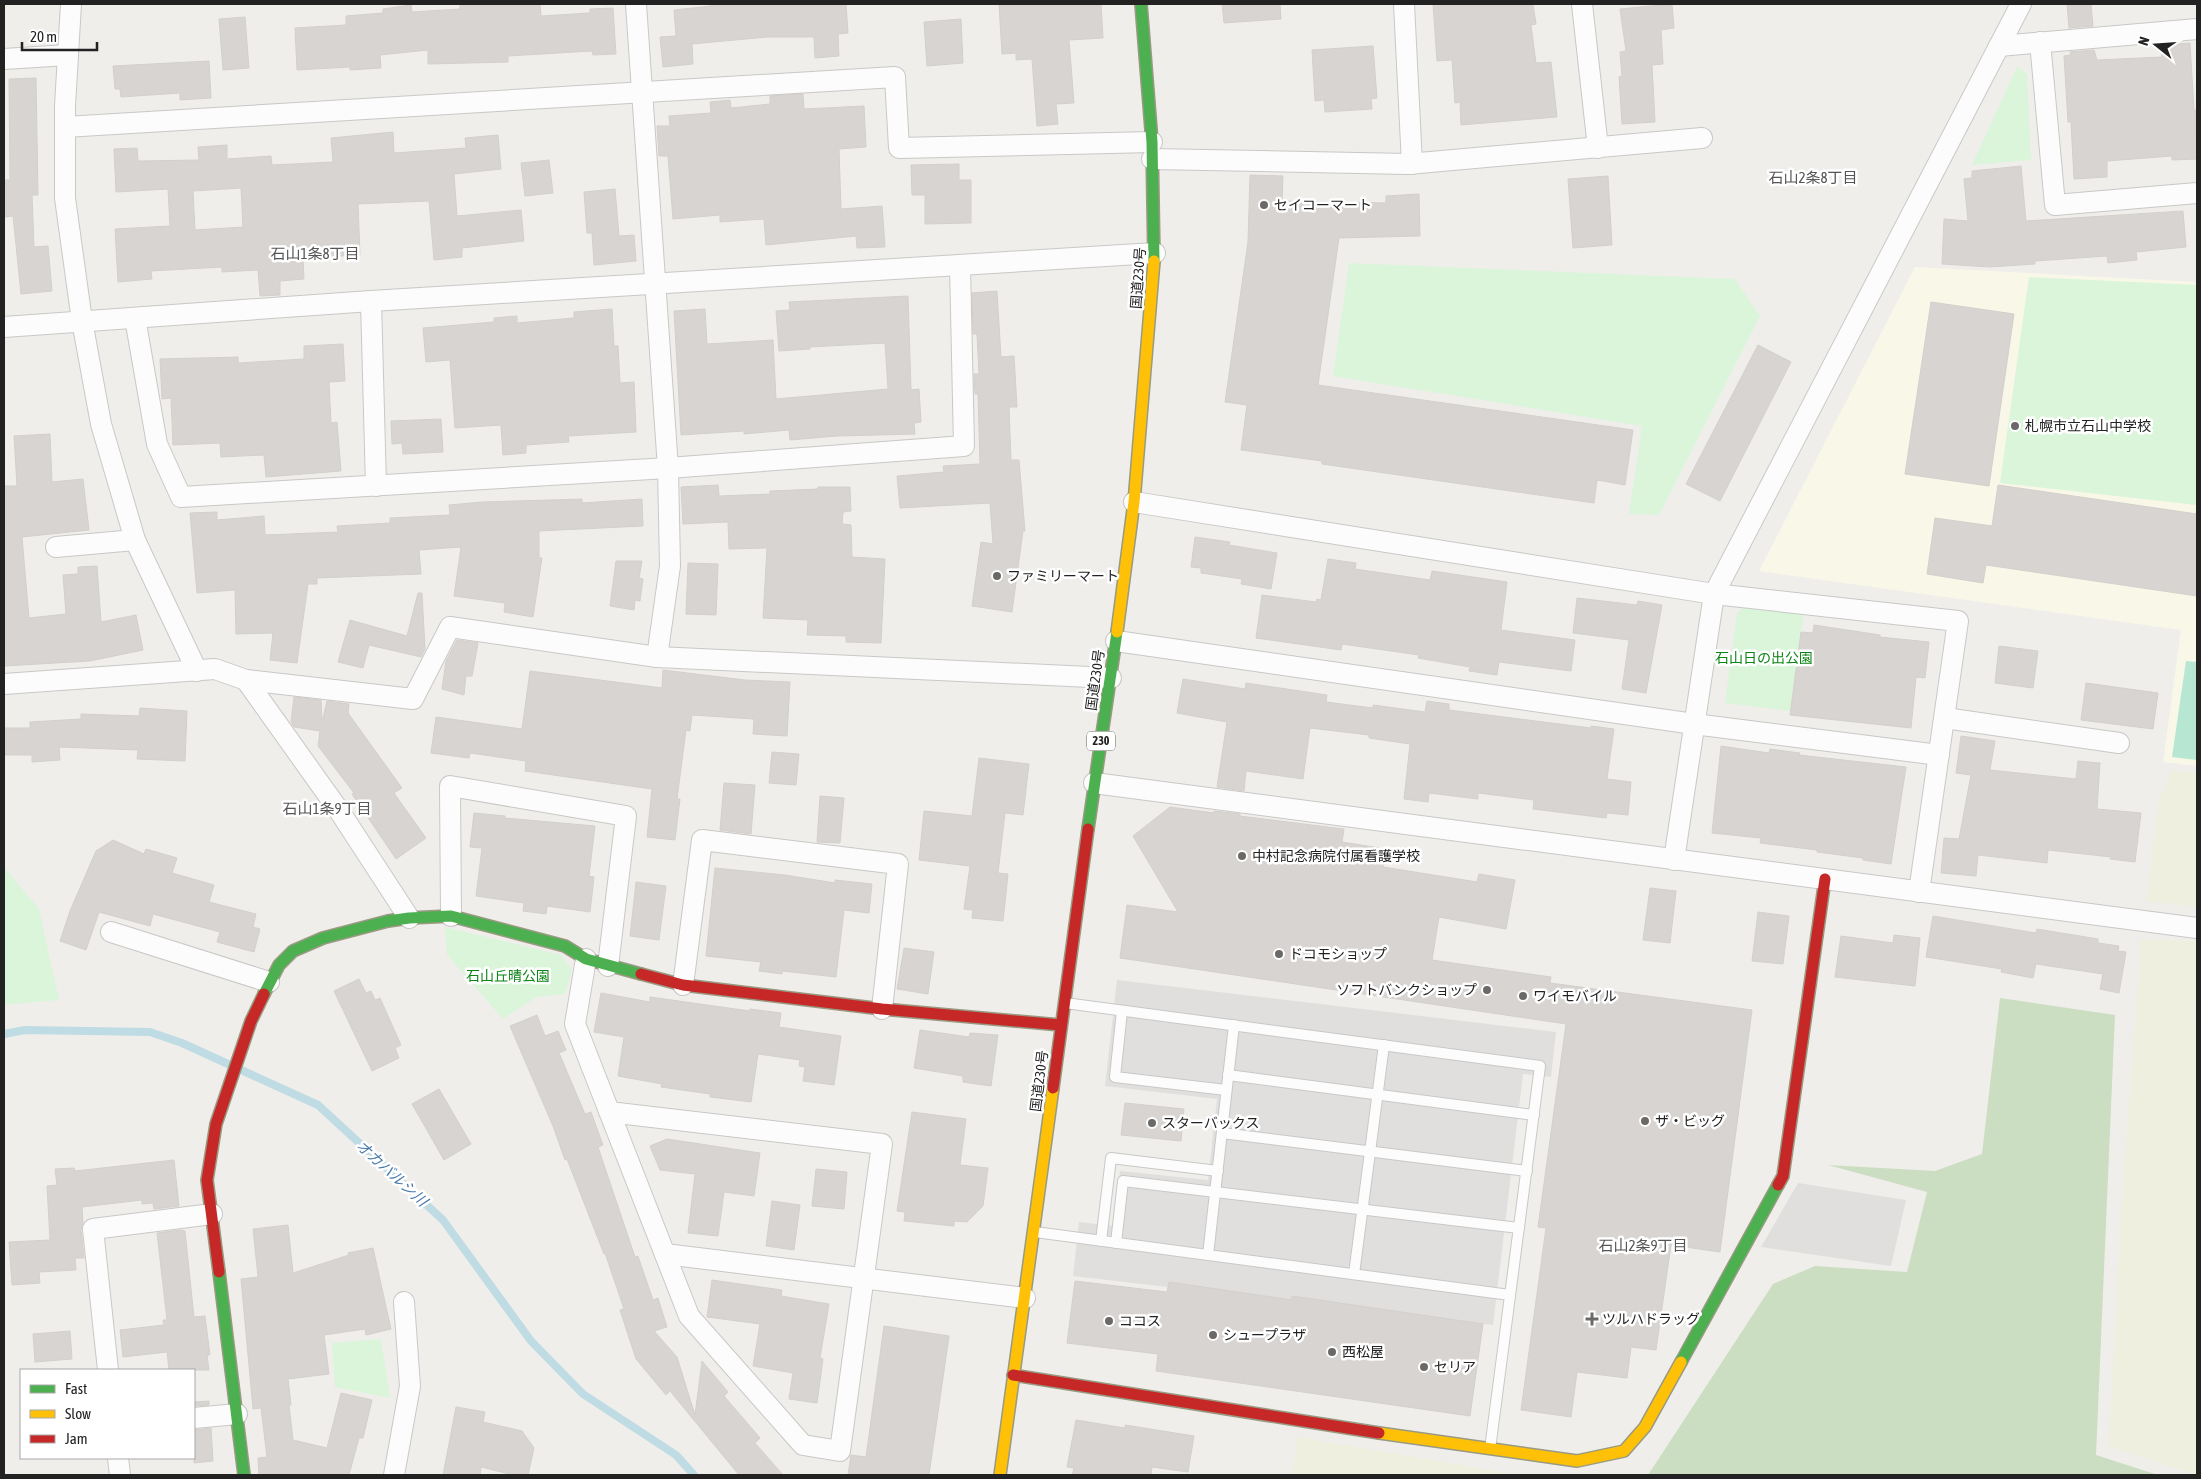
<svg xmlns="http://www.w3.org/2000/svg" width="2201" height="1479" font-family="'Asap Condensed','Noto Sans JP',sans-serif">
<rect width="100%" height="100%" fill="#f0eeeb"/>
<path fill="#f8f7e8" d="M1915,267L2197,282V766L2163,762L2181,630L1759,571Z"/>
<g fill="#efefdf">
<path d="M2172,770L2197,773V907L2146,901L2159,800Z"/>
<path d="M2141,939L2197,941V994L2194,1021L2197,1022V1475L2109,1447L2121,1211Z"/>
<path d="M1298,1437L1519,1475H1292Z"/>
</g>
<path fill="#cbdec1" d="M2000,998L2115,1015L2096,1455L2158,1475H1648L1773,1284L1815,1266L1907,1272L1927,1192L1828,1165L1935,1171L1982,1154Z"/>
<g fill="#daf5da">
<path d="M2017,67L2027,73L2031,160L1972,165Z"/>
<path d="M1349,263L1735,279L1760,316L1659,515L1629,514L1642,426L1333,376Z"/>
<path d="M2029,277L2197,285V505L2000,483Z"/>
<path d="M1746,605L1804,613L1790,711L1725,703L1737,613Z"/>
<path d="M4,867L39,909L59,1000L4,1005Z"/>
<path d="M445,927L561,955L572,970L565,994L536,997L503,1019L447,955Z"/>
<path d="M381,1339L390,1398L335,1387L332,1343Z"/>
</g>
<path fill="#b7e6d2" d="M2186,661L2197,662V760L2172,757Z"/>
<g fill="#e0dfde">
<path d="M1117,980L1556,1032L1551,1077L1523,1074L1493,1325L1073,1276L1079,1222L1114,1226L1120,1171L1208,1180L1217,1099L1105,1086Z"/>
<path d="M1798,1183L1906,1200L1891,1266L1761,1247Z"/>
</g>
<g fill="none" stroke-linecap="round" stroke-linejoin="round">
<path stroke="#bfdbe3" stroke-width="8" d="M4,1034L25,1030L150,1032L182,1043L318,1105L443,1220L531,1341L583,1394L676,1455L694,1475"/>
</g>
<g fill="#d7d4d2" stroke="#d3d0cc" fill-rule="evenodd">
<path d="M460,4H540L541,16L590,13V9L613,8L616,54L593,55L592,51L508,56V62L428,64V50L380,55L381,68L350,70V67L297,70L295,28L346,25V16L383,13V9L411,5L412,12L460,9Z"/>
<path d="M711,4H846L848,33L838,34L839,56L815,58L814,37H768L692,44L693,64L663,67L660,37L676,36L674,10L711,6Z"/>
<path d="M999,4H1101L1103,38L1069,40L1074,103L1056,104L1058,124L1037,126L1032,59L1016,60V53L1002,54Z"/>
<path d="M1222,4H1280L1281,19L1224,23Z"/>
<path d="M1433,4H1533L1536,24L1531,25L1536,63L1551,62L1557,117L1461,125L1460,102L1455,103L1452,60L1437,61Z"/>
<path d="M1672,4L1674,28L1661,30L1663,64L1652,65L1655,122L1622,124L1619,77L1622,76L1620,52L1626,51L1620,9Z"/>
<path d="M2067,4H2091L2093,26L2069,28Z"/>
<path d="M245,17L249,68L223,70L219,19Z"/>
<path d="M961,19L963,63L927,66L924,22Z"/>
<path d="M2190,43L2194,110H2196L2197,159L2172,160V156L2107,161V177L2074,179L2071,122H2068L2064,56L2071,55L2070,52L2094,50L2097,60L2162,57L2161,45Z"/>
<path d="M1373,46L1377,98L1371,99L1372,109L1325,112L1324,100L1315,101L1312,50Z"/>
<path d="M209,61L211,98L180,100V93L121,97L120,89H115L113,66Z"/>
<path d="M36,78L38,195H32L34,247L48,246L52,291L21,294L13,216L4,217V180H10L9,79Z"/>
<path d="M803,94L804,109L864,106L866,147L839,149L841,209L882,206L885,247L857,248L856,236L766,245L764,219L720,222V215L673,219L668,156H659L657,126H670L669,116L711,113L710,102L730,100L731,108L770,104V96Z"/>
<path d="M393,132L394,153L466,148L465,138L498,135L501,169L454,174L457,216L521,210L524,241L462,248V257L434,260L429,201L358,204L360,255L303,258L304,279L280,281V295L260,296L258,270L222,272V267L151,271L152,279L118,282L115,229L170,226L168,189L116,192L114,149L137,148L138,161L199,160L198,147L227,145V159L271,156L272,165L333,162L331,138ZM241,188L243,227L195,230L193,191Z"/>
<path d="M549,160L553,193L525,196L521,163Z"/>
<path d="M959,164V180H971V223L925,224V195H912L911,165Z"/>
<path d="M2021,166L2026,221L2183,211L2186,247L2136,252L2137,260L2108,263L2107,256L2035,261V264L1990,267L1942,264L1944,219L1968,221L1964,179L1972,178V171Z"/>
<path d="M1250,175L1283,176L1282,201L1386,203V196L1419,194L1420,236L1339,238L1318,385L1633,430L1625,485L1597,480L1594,503L1322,464V461L1241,450L1247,405L1225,402L1248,242Z"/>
<path d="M1608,176L1612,245L1573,248L1568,179Z"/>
<path d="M615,189L619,236L634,235L636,261L594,265L592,233H587L584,192Z"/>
<path d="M997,291L1001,357L1014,356L1017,407H1009L1011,460H1019L1025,531H1023L1012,612L972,606L981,542L993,544L990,503L900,508L897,476L944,472L943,466L980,464L978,394H975L974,374H979L977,334H973L972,293Z"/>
<path d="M908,296L911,390L919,389L921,422L914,423L915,434L837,436L790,440L789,430L744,434V431L681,435L674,311L705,309L707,344L773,340L776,399L888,389L885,343L810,347V349L779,351L776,311L790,310L789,302Z"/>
<path d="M1931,302L2014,314L1989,486L1905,474Z"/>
<path d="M612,309L614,346H618L620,383L634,382L636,432L568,436L569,442L526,445V453L503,455L501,425L455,428L450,360L426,362L423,328L494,322V318L517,316V323L574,318V312Z"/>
<path d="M343,344L345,381L329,382L331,423L337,422L341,471L266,477L264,455L221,457L220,443L173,445L171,398L162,399L160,359L238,357V363L304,359V346Z"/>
<path d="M1758,345L1791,362L1720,501L1686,484Z"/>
<path d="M441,419L443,452L403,454L402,443L392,444L391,421Z"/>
<path d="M50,434L52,482L83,479L89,530L22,537L29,618L66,614L63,575L78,574V567L97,566L101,622L136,615L143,650L90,661L4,666V486H17L14,436Z"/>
<path d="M718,485L719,496L770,494V491L818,489V487H850L851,511L843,512L842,524L851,525L852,557L885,559L881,643L846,642V636L807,635L808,620L763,618L767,548L729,549L728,522L683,524L681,487Z"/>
<path d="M1998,485L2197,514V596L1986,565L1983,583L1927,574L1935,518L1992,526Z"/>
<path d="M582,499V503L642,499L643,526L539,531V558H542L533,617L504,612L505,603L454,596L461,547L419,550L421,574L317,578V584H308L297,663L270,660L273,633L236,634L235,590L197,593L190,513L217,512V520L264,516L265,535L338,532L337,526L390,523V518L450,515L449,505L482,502Z"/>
<path d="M1195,537L1230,542L1229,545L1277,553L1271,589L1241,584L1242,579L1201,573V568L1191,567Z"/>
<path d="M1328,559L1356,563L1355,569L1430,580L1432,571L1507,582L1501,630L1575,640L1571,671L1499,662L1497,675L1469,671L1470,667L1418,658L1419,655L1342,644L1341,650L1256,638L1262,595L1316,602L1317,599L1321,600Z"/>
<path d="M616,561H642L639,578L643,579L640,601L635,600L634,610L610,606Z"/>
<path d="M688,563L718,564L716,615L686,614Z"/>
<path d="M418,593H422L425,649L421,657L369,645L363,668L338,662L350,620L407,636Z"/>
<path d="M1577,598L1637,605L1638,601L1662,605L1646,693L1622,689L1629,640L1573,633Z"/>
<path d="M1814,625L1880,635V637L1929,642L1925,678L1916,677L1911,728L1790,715L1801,632L1813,633Z"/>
<path d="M457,640L478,643L472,676H466L464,695L442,689L446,661Z"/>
<path d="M1999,646L2038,651L2033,688L1995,683Z"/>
<path d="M663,670L745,680L790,682L787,736L753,734L754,719L692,715L690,731L686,730L677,799H680L675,840L647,837L652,789L525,771L526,761L470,753L469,758L431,753L436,717L522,729L530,671L662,688Z"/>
<path d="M1183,679L1245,689L1246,683L1327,695L1326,702L1373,708V705L1425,712L1427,701L1449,704V710L1591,728V726L1614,729L1607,779L1631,782L1628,815L1607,813L1606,818L1533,809L1534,800L1478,793V799L1429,793L1428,802L1404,799L1410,744L1369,738V735L1310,728L1303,779L1246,771L1244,791L1217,787L1227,722L1177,713Z"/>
<path d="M2086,683L2158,693L2153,729L2081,720Z"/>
<path d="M294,697L321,700L322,722L327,701L349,704L348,713L402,788L394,793L426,838L396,859L352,794L354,793L318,746L320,731L294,727L291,722Z"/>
<path d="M140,708L187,711L185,761L137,759L138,750L59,747L60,760L32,762V755H4V728H30V722L81,719V714L139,716Z"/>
<path d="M1961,736L1995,741L1990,770L2076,779L2078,761L2100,763L2097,809L2141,813L2135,862L2110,859L2111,857L2048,850L2047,863L1978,855L1976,876L1941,873L1944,838L1959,839L1971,775L1956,773Z"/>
<path d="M1721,746L1769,753L1770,749L1800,753L1799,755L1906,767L1891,864L1863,860V858L1817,852V850L1760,843L1761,838L1712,833Z"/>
<path d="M772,752L799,754L796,785L769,783Z"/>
<path d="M979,758L1029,764L1023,815L1005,813L998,873L1008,874L1003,921L972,918L973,910L964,909L970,866L919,860L924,811L972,816Z"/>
<path d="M724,783L755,785L751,834L720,830Z"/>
<path d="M820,796L844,798L840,843L817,842Z"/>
<path d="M1170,807L1214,813V811L1240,814V816L1344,829L1342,842L1380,848L1379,857L1385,859L1383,867L1477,882L1479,874L1515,880L1506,929L1439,917L1432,960L1551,977L1550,983L1752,1010L1720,1252L1671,1245L1656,1350L1631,1347L1627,1378L1577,1372L1571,1417L1521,1410L1546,1228L1538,1227L1566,1024L1120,958L1127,905L1178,912L1133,836Z"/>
<path d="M474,813L505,816V818L595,826L589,876L594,877L590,912L547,906L546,914L523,911L524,903L476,896L482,848L470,847Z"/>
<path d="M113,840L144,854L146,849L177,858L172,873L214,885L209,902L256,914L253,927L260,929L254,952L217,942L220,932L153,914L150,926L99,912L86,950L60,941L70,911L96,851Z"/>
<path d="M715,868L785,875L835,883V880L872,884L869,913L844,910L836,977L782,971V974L759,971L761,962L706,956Z"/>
<path d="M636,882L666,886L659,940L630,936Z"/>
<path d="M1650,888L1676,891L1670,943L1643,940Z"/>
<path d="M1758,912L1789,916L1783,964L1752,961Z"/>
<path d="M1933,916L2036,933L2037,929L2098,939V943L2119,946L2118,951L2126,952L2119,993L2100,989L2103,974L2036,964L2033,978L2001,972L2002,969L1926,957Z"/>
<path d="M1894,935L1920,938L1915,986L1835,977L1841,936L1893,943Z"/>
<path d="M904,948L934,952L928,994L897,989Z"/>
<path d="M359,979L366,993L371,991L375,1000L380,998L401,1045L395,1048L399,1058L372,1071L334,991Z"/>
<path d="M601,993L650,1002V997L750,1011V1009L781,1013L779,1027L841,1036L834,1085L803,1081L805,1067L799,1066L800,1060L758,1054L751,1102L710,1097V1094L661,1087L662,1084L618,1076L624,1037L594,1032Z"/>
<path d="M537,1015L545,1036L558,1031L566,1050L559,1053L585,1114L591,1112L603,1145L598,1147L635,1257L638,1256L653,1300L658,1298L667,1327L654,1331L677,1357L695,1415L702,1361L728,1392L724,1396L760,1438L755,1443L783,1475H739L670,1391L666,1395L636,1359L620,1310L624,1309L605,1253L604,1254L567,1159L565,1160L553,1126L510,1026Z"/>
<path d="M920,1030L969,1037L970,1033L998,1035L991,1086L963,1082V1076L914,1068Z"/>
<path d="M439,1089L471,1144L444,1160L412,1104Z"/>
<path d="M1125,1103L1184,1109L1181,1141L1121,1135Z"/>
<path d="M912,1112L966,1119L960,1165L988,1168L983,1206L967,1222L954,1221V1226L904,1221L905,1212L897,1211Z"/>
<path d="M667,1139L760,1153L754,1196L724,1192L718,1236L688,1233L695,1174L660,1170L650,1146Z"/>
<path d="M174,1160L179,1206L154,1209L153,1203L142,1204V1200L82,1207L83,1223L81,1230L84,1258H75L76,1270L39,1272L40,1283L12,1285L9,1242L50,1240L47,1186L57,1185L55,1169L74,1168L75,1171Z"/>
<path d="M816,1169L847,1172L844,1209L812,1206Z"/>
<path d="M772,1201L800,1205L794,1250L766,1246Z"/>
<path d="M288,1225L293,1273L349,1255L348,1253L373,1248L391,1329L366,1335L365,1329L324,1335L329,1374L288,1379L291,1405H289L293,1440L327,1448L341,1393L372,1400L363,1438H359L349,1475H259L258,1458L267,1457L261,1408L253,1409L241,1279L258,1277L253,1229Z"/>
<path d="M181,1230L185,1231L194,1317L205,1316L210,1355H207L209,1370H169L167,1352L123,1357L120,1330L164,1325L163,1320H167L157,1233Z"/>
<path d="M712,1280L782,1290L781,1296L829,1304L820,1358L823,1359L817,1403L789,1399L793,1373L753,1366L760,1324L707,1317Z"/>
<path d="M1075,1281L1167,1292L1169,1282L1292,1300V1296L1483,1324L1470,1416L1156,1371L1158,1354L1067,1343Z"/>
<path d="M884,1326L949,1336L929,1475H848L851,1455L866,1457Z"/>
<path d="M70,1331L72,1359L35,1362L33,1334Z"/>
<path d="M209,1401V1405L194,1406V1402Z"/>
<path d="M456,1407L485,1412L483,1422L522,1431L534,1448L528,1475H513L481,1467L480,1475H443Z"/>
<path d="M1076,1420L1125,1428V1425L1194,1436L1188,1472L1152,1467L1151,1475H1072L1074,1468L1067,1467Z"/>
<path d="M211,1428L213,1461L194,1463V1430Z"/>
</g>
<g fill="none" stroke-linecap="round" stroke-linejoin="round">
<g stroke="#c9c8c7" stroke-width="12">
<g id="lane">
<path d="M1065,1003L1540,1066L1490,1449"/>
<path d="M1122,1011L1115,1077L1226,1090"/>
<path d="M1228,1075L1534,1115"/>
<path d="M1222,1133L1527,1171"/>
<path d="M1035,1232L1510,1295"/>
<path d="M1101,1241L1111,1158L1218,1171"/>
<path d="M1116,1243L1123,1181L1519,1228"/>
<path d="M1208,1255L1234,1025"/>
<path d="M1354,1274L1384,1045"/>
</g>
</g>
<g stroke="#c9c8c7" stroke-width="22">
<g id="street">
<path d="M71,4L65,106V198L82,321L101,424L135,540L197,671"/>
<path d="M636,4L668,468L670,566L657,657"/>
<path d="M1404,4L1412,164"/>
<path d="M1582,4L1598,148"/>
<path d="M2040,42L2055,205L2197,193"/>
<path d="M1999,46L2197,29"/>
<path d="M4,59L68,55"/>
<path d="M65,127L895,77L899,148L1152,142"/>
<path d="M1152,159L1408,164L1702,138"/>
<path d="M371,301L376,486"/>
<path d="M135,318L157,444L181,497L668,468L964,446L960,265"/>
<path d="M4,327L371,301L1155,253"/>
<path d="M1134,502L1714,594L1958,621L1919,892"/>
<path d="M56,547L135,540"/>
<path d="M1116,641L1694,724L1939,755"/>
<path d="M246,680L340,812L409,918"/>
<path d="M4,684L215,669L246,680L413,699L450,627L657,657L1111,678"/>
<path d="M1945,718L2119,743"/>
<path d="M1094,783L2197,928"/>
<path d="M1674,860L1714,594L2021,4"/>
<path d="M451,916L450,786L626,816L608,966"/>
<path d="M111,932L269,982"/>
<path d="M586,959L575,1024L689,1316L803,1445L840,1451L882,1144L609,1112"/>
<path d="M683,985L702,840L898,864L882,1009"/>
<path d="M665,1254L1025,1298"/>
<path d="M108,1370L93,1229L212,1214"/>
<path d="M194,1418L237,1414"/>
<path d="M118,1458L120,1475"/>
<path d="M394,1475L410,1386L404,1302"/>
</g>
</g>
<g stroke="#999a82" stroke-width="14">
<g id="fast">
<path d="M1141,4L1152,142L1154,261"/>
<path d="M1088,829L1117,632"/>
<path d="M264,994L279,965L293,951L323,938L388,921L409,918L451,916L565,946L586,959L641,974"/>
<path d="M219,1272L244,1475"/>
<path d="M1681,1362L1778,1185"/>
</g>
</g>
<g stroke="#999a82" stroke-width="14">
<g id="slow">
<path d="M1117,632L1134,502L1154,261"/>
<path d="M1379,1433L1577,1461L1624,1451L1645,1427L1681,1362"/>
<path d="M1000,1475L1053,1088"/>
</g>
</g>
<g stroke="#999a82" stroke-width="14">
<g id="jam">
<path d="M641,974L683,985L882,1009L1061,1025"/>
<path d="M1053,1088L1088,829"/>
<path d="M1778,1185L1783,1176L1825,879"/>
<path d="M219,1272L207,1180L216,1124L251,1021L264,994"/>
<path d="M1013,1375L1379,1433"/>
</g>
</g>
<use href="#lane" stroke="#fdfcfc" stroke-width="10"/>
<use href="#street" stroke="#fdfcfc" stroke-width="20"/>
<use href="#fast" stroke="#4caf50" stroke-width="11"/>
<use href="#slow" stroke="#ffc107" stroke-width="11"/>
<use href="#jam" stroke="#c62828" stroke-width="11"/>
</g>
<g fill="#6a6968" stroke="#fff" stroke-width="2">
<circle cx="1264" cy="205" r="5"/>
<circle cx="2015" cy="426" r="5"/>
<circle cx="997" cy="576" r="5"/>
<circle cx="1242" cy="856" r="5"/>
<circle cx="1279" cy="954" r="5"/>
<circle cx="1487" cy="990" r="5"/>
<circle cx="1523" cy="996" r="5"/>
<circle cx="1645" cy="1121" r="5"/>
<circle cx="1152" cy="1123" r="5"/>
<path d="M1589.5 1311.5h5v5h5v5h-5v5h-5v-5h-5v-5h5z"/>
<circle cx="1109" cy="1321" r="5"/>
<circle cx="1213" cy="1335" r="5"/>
<circle cx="1332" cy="1352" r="5"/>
<circle cx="1424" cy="1367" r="5"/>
</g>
<g text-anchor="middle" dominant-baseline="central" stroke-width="5" stroke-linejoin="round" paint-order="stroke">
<rect fill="#fff" stroke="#646464" stroke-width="1" x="1087" y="731.5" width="28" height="19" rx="4"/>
<g font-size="12" font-weight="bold" fill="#222">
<text x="1101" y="741">230</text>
</g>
<g font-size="14" fill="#222" stroke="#fff" text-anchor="start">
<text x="1274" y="205">セイコーマート</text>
<text x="2025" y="426">札幌市立石山中学校</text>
<text x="1007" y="576">ファミリーマート</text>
<text x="1252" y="856">中村記念病院付属看護学校</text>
<text x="1289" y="954">ドコモショップ</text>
<text x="1477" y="990" text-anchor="end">ソフトバンクショップ</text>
<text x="1533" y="996">ワイモバイル</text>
<text x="1655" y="1121">ザ・ビッグ</text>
<text x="1162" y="1123">スターバックス</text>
<text x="1602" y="1319">ツルハドラッグ</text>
<text x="1119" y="1321">ココス</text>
<text x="1223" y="1335">シュープラザ</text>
<text x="1342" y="1352">西松屋</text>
<text x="1434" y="1367">セリア</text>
</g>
<g font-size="14" fill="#222" stroke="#fff">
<text transform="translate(1138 278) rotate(-86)">国道230号</text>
<text transform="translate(1095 680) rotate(-82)">国道230号</text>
<text transform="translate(1039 1081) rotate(-83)">国道230号</text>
</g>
<g font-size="14" fill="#0c8416" stroke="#fff">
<text x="1764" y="658">石山日の出公園</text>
<text x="508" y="976">石山丘晴公園</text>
</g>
<g font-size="15" fill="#555" stroke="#fff">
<text x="1813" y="177">石山2条8丁目</text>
<text x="315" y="253">石山1条8丁目</text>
<text x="327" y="808">石山1条9丁目</text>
<text x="1643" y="1245">石山2条9丁目</text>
</g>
<g font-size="15" font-style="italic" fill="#4a7aab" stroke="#fff">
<text transform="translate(392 1173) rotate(42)">オカバルシ川</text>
</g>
</g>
<rect width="2201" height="1479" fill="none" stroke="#222222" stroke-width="10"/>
<rect x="20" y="1369" width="175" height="90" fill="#ffffff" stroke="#a7a7a7"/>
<rect x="30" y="1385" width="25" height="8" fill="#4caf50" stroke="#a7a7a7"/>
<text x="65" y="1394" font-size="15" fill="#222222">Fast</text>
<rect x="30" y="1410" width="25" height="8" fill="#ffc107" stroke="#a7a7a7"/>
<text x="65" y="1419" font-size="15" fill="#222222">Slow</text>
<rect x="30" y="1435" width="25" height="8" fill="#c62828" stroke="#a7a7a7"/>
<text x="65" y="1444" font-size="15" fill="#222222">Jam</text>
<g transform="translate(2156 45) rotate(287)" stroke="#ffffff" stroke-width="4" paint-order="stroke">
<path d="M0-4L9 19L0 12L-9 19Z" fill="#222222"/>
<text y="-8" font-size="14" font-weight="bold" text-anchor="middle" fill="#222222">N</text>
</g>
<path d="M22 42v8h75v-8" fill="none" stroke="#222222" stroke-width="2.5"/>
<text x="30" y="42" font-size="15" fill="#222222" stroke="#ffffff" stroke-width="4" paint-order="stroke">20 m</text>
</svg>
